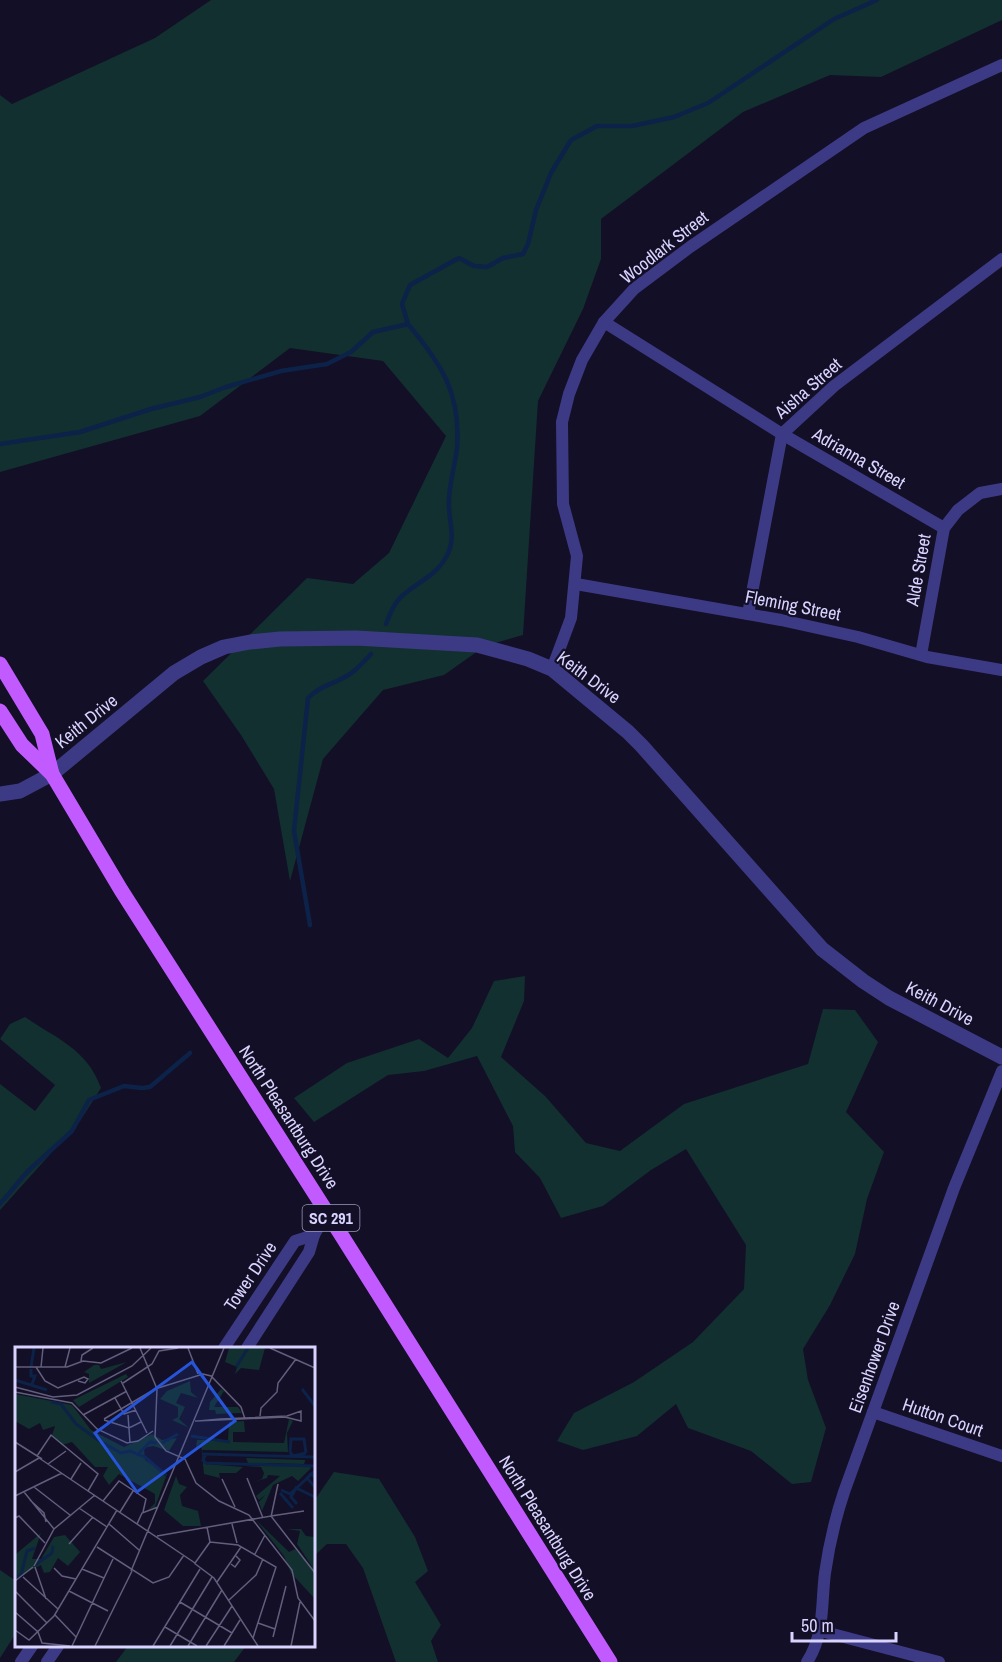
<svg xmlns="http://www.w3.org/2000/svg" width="1002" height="1662" font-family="'Archivo Narrow',sans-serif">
<rect width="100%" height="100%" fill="#130f26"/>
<g fill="#12302f">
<path d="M211,0H1002V20L881,77L830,75L743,112L601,219V259L583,309L538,401L523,635L485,646L444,675L383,690L323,759L290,881L274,789L241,735L203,681L307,578L353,584L389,553L446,436L383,361L290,348L200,416L0,472V95L12,104L155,38Z"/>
<path d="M525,976L524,1001L501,1057L545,1096L586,1143L620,1151L684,1104L808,1064L823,1009L855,1010L878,1042L846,1112L884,1152L867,1199L855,1254L830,1305L803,1349L808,1380L826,1428L811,1482L792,1484L751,1451L688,1428L676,1404L637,1436L583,1450L557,1441L574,1413L634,1382L693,1342L744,1289L746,1245L686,1149L651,1170L603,1206L561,1218L540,1178L515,1152L513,1126L477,1056L424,1071L388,1075L314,1122L294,1098L347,1063L419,1039L448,1058L472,1028L494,981Z"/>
<path d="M25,1017C57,1039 87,1049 101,1088L80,1121L0,1210V1084L35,1111L55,1085L0,1039L10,1024Z"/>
<path d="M334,1472L379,1479L415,1537L428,1571L415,1582L441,1625L431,1641L438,1662H396L363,1568L346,1544H327L314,1556V1501Z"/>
<path d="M0,1570L16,1581V1633L0,1658Z"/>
<path d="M128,1646H246L234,1662H116Z"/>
</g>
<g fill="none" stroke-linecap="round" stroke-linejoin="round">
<g stroke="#0c2248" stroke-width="4.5">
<path d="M0,444L80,432L151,409L200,397L226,387L281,371L327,364L351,352L373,332L408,324L402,304L410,285L459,258L474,266L487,267L503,258L523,254L528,244L536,210L551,173L571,140L597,126H632L674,117L708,103L834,19L877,0"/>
<path d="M386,624C390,614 394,603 402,596C417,582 436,576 446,557C458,537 447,519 449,498C450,482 455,465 457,448C461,393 442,365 408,324"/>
<path d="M310,925L294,831L308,698C321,684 340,683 354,671C360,666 366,659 371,654"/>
<path d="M0,1204L27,1172L72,1131L89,1100L124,1086L142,1088L150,1087L190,1053"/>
</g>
<g stroke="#3d3a85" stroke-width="12">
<path d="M604,322L782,434L944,528"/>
<path d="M576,584L781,620L858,637L927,657L1002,670"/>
<path d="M748,614L782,434L834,386L1002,259"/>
<path d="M921,655L944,528L958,510L980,493L1002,489"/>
<path d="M552,669L571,618L577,556L563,504L562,422L569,394L582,360L604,322L634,289L690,247L864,128L1002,65"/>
<path d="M224,1348L295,1241L314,1235"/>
<path d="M247,1348L309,1252L314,1235L327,1212"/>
<path d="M873,1412L1002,1456"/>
<path d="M821,1631L939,1662"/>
<path d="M21,1662L32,1646"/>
<path d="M47,1662L58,1646"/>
<path d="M807,1662C825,1634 821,1604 825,1573C829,1545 835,1519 844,1492L954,1188L1002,1071"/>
</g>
<path stroke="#3d3a85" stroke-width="15" d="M0,794L20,791L52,774L174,673L201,657L224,647L250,642L280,639L356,638L477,645L528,659L552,669L628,732L642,746L822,949L863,981L889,998L1002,1057"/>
<g stroke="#c25bff" stroke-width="15">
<path d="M0,664L42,734L52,774"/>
<path d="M0,711L22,745L52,774L121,890L340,1233L610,1662"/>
</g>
</g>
<g text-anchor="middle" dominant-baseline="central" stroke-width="4.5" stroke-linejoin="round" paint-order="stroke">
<rect fill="#130f26" stroke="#9e99be" stroke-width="1.5" x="302.5" y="1205" width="57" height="26" rx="4.5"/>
<g font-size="16" font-weight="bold" fill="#d9d4ff">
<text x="331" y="1218">SC 291</text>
</g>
<g font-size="18" fill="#d9d4ff" stroke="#130f26">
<text transform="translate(664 247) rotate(-38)">Woodlark Street</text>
<text transform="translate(808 388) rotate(-41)">Aisha Street</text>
<text transform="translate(859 458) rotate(30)">Adrianna Street</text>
<text transform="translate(918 570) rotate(-80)">Alde Street</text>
<text transform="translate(793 605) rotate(11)">Fleming Street</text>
<text transform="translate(589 677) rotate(37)">Keith Drive</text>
<text transform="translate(86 721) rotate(-39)">Keith Drive</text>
<text transform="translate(940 1003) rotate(28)">Keith Drive</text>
<text transform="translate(289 1117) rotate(57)">North Pleasantburg Drive</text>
<text transform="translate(250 1276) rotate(-56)">Tower Drive</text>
<text transform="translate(874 1357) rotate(-70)">Eisenhower Drive</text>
<text transform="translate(943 1417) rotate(19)">Hutton Court</text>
<text transform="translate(548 1528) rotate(58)">North Pleasantburg Drive</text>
</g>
</g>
<g transform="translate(15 1347)">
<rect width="300" height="300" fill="#130f26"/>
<path d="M214,1H250L244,23L226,21L220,27L222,20L210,15ZM112,15L74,36V27L69,25L79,18H84L86,22ZM111,27L113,30L64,60L58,53ZM175,34L176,45L183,51L166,46L161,56L170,60L164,72L174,81L157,73L163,70V60L145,52L152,44ZM206,42L209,44L199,60H223L227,66L201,67L200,63H194L195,55ZM0,47L57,58L76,83L109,100L137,87L147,93L162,91L154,104L138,99L129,101L130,113L152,127L140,160L133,163L140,156V147L104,127L94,138L88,129L93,120H80L57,95L47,98L37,88L40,79L28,83L25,76L14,82L0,74ZM274,72L278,74L272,86L273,105L187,103L190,117L228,120L221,126H204L205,131L189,127L186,96L181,100L182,93H213L214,75L229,74L230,85H218V95L269,96ZM231,111L290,113V114L289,117L233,116ZM230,119H294L296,121L283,134L277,129L258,138L247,164L244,155L250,148L244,153L241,149L265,129L253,128L252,131L236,136L247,132L249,126L246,120ZM161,129L164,137L172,140L165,148L167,159L183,164L186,179H168L149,163ZM241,173L274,205L280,202L298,221L282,197L285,184L272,182H286L291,189L300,190V252L276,226L269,209ZM26,186L17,212H26L39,190L50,188L65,205L53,219L43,211L35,225L29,226L26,218L0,231L1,207Z" fill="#12302f"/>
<path fill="none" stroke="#0c2248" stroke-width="3" d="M16,20L19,1M221,20L233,1M16,22V29H20L17,37M0,33L32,43M287,42L300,59M36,55L46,57L61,77L83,93L106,106L115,104L130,110L151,128M176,89L215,95M147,96L163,87M275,105L276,92H289L291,106M275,105L278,109L291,106M124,106L135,95L142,96M187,107L300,110M191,107L188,113L191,116L300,119M300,130L296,127L292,131L300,140M266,143L275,147L300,124M265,146L278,161M282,157L276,150L281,141L300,150M20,218L37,206L38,199M0,230L6,228L12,204L20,201"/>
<path fill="none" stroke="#625e7d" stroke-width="1.5" d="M125,1L142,42L140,90L151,104L170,112L181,136L204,154L234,168L277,223L283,251L300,274M173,1L183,27M255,1L300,21M66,14L67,8L78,1M0,20H52L68,14L86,16L117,1M21,20L30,34L43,41L69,30L73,32L70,36L63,34M26,20L28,1M50,20L55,1M106,34L132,86M108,36L137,17L144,4L163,1M0,40L38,50L62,48L117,19L136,1M0,45L57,56L82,82L112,96L123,94L138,84M100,51L109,67L121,63M68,68L112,44M113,68L115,96M245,69L246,61L262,45L263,36L281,12M89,72L140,42L188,27L196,29L226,60L230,72M89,73L114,81L126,75M180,74H183L205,72L272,69L286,64V74L270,70L181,74M0,95L27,112M22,109L36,88L83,127L73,144M24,111L180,216M33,117L51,104M0,125L24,111M232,131L248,171M56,132L66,116M207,132L220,160M19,140L55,168M9,145L39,182M0,149L47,126M15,153L29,166L31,175M88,154L104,134L131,152L128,165M64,161L92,180M105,165L118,144M256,169L289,164M256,170L263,137M0,171L4,169L30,196M94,177L124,203M122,177L127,166L143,160M217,177L222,196M142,189L256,169L300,226M195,195L223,198L261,220L238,291M54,197L78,170M82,200L138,236L154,230L169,208M240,207L250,188M179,216L199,231L243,299M180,216L195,195L192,180M216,217L220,220L225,213L221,209M19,219L39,182L80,148M20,220L31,252M39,221L47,229L61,232M67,222L89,231M116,224L209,1M8,230L43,262M0,234L18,220M202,235L226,200M0,244L32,276M54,244L93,264M214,253L241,228L248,212M165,255L217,286M0,265L23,285L27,296L55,299M40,268L61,290M243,276L260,282M150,280L182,299M0,283L14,293L39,269L102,163M258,290L271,239M57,299L98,212M80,299L117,224M138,299L185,222M155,299L197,230M173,299L207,243M191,299L217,259M209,299L225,273M276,299L285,255"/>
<path fill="#2655da" fill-opacity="0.15" stroke="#2655da" stroke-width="3" d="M177,15L220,74L122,145L80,86Z"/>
<rect width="300" height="300" fill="none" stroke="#d9d4ff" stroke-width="3"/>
</g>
<path d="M792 1632v9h104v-9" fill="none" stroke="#d9d4ff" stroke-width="3"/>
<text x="801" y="1632" font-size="18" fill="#d9d4ff" stroke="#130f26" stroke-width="4.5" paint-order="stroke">50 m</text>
</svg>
